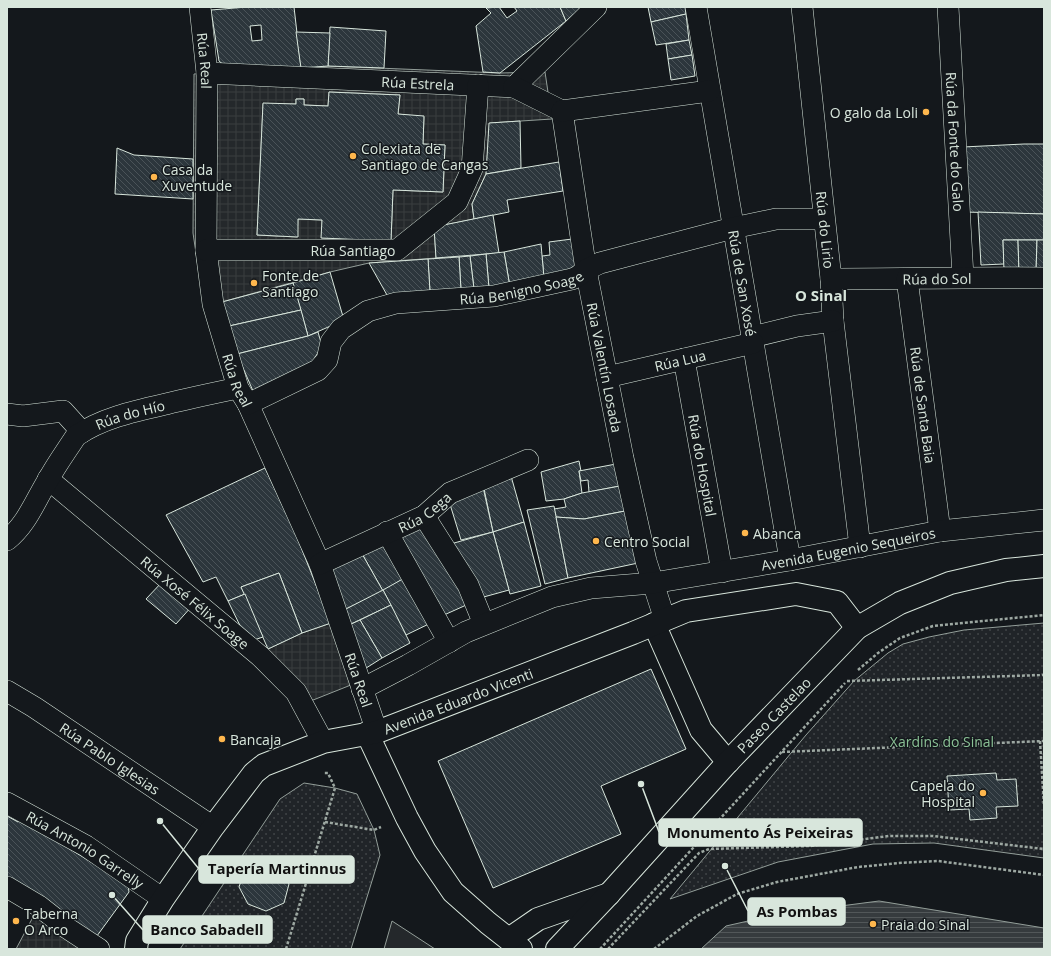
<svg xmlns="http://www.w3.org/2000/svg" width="1051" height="956" font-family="'Open Sans',sans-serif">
<defs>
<pattern id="grass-dots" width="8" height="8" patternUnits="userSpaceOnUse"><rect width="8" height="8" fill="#202428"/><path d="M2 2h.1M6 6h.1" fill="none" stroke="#404447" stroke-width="1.8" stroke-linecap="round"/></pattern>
<pattern id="plaza-grid" width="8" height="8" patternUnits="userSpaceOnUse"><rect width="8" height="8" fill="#24282b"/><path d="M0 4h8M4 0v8" fill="none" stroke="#393d3f"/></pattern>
<pattern id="water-rules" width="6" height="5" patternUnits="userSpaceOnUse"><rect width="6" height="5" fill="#363b3e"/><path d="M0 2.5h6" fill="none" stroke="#525759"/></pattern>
<pattern id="building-back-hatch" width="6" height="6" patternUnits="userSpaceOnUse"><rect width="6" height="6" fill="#2c363c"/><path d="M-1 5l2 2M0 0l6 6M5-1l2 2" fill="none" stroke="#4a5358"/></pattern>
</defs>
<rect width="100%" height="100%" fill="#14181c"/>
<g fill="url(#grass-dots)" stroke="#939e99">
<path d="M1044,623V858L934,843L873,844L778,862L670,899L806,735L854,681L888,653L903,644L929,637L964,630Z"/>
<path d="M304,783L335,788L357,794L374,830L380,855L351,949H180L280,799Z"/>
</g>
<path fill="#24282b" stroke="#939e99" d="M392,921L435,949H384Z"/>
<g fill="url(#plaza-grid)" stroke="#939e99" fill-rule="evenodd">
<path d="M328,66L500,73L545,72L552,119L490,123L486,174L472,204L474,219L434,227L436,258L369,263L330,272L204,307L193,233L194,74ZM329,92L400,95L398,114L424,117L423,144L445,145L443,192L393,190L391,241L322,238V220L298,219L297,237L257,235L263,104H296V99H304V105L328,106Z"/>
<path d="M331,623L366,679L293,708L290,696L253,662L268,649L302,633Z"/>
<path d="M41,902L92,949H16Z"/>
</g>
<path fill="url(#water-rules)" stroke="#939e99" d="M879,901L1044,928V949H701L726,926L779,914Z"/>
<g fill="url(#building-back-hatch)" stroke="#d8e6dc" fill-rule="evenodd">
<path d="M247,7H294L301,68L232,72L219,61L211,10ZM261,25L262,40L252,41L250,26Z"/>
<path d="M499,7L507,18L517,11L514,7H560L566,21L500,73L483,72L476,26L491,13L486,8Z"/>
<path d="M560,7H582L566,21Z"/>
<path d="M648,7H685L686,14L651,22Z"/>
<path d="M686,14L689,40L656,45L651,22Z"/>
<path d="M330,27L386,31L384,68L328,66Z"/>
<path d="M296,32L330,33L328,66L301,68Z"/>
<path d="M689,40L692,55L668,59L666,44Z"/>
<path d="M692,55L695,76L671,80L668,59Z"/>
<path d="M329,92L400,95L398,114L424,116L423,144L445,145L443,192L393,190L391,241L321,238L322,220L298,219V237L257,235L263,103L296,104V99H304V105L328,106Z"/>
<path d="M520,121L521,168L486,174L489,123Z"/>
<path d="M1024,144H1044V214L964,212L963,147Z"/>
<path d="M117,148L134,155L193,159V199L115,194Z"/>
<path d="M559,162L563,191L507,200L509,212L474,219L472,204L486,174Z"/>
<path d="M978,212L1044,214V240H1003L1004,264L981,265Z"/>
<path d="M493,215L499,253L436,258L434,227Z"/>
<path d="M572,239L577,272L544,278L542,256L550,255L549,242Z"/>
<path d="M1003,240H1018L1019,273L1004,272Z"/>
<path d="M1018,240H1037L1036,273H1019Z"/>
<path d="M1037,240H1044V274L1036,273Z"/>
<path d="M541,244L544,278L510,287L504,252Z"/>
<path d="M504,252L510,287L489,288L486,254Z"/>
<path d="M486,254L489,288L474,289L470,256Z"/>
<path d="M470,256L474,289L461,290L459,257Z"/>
<path d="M459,257L461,290L430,292L428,259Z"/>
<path d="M428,259L430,292L387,295L369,263Z"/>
<path d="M330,272L344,320L308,336L293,283Z"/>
<path d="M293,283L301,310L229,326L222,302Z"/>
<path d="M301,310L308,336L237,354L229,326Z"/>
<path d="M318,332L322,346L311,364L253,391L237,354L308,336Z"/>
<path d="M579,461L581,471H579L582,493L564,499L546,501L541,472Z"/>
<path d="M616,464L620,486L589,492L588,480L581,481L579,471Z"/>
<path d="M265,468L295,532L331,623L302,633L279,573L241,587L245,594L228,601L216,577L203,582L166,515Z"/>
<path d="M511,476L524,522L493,532L483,484Z"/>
<path d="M620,486L625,511L584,519L556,517L554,509L566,507L564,499L582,493Z"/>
<path d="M483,487L493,532L461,540L449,501Z"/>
<path d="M554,506L568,578L545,584L527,510Z"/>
<path d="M625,511L638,563L568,578L556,517L584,519Z"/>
<path d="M422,522L473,602L444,615L394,535Z"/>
<path d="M524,522L541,586L510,594L493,532Z"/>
<path d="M493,532L509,590L480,598L447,545Z"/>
<path d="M386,540L408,576L383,591L361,552Z"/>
<path d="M361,552L383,591L344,610L330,567Z"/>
<path d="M279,573L302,633L268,649L241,587Z"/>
<path d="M408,576L435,621L406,635L383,590Z"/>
<path d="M163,581L192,606L176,624L146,599Z"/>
<path d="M383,590L391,605L349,625L344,610Z"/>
<path d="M245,594L263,637L248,642L228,601Z"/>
<path d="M391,605L410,643L382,658L360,620Z"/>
<path d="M360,620L382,658L363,670L349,625Z"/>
<path d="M651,669L686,749L601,786L621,834L493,888L438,761Z"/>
<path d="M996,773L997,780L1016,779L1018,806L996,807L997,818L970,820L969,809L949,810L947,776Z"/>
<path d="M7,816L18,822L20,818L128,885L129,892L94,940L7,883Z"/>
<path d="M264,860L281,867L289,884L284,903L266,911L248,904L239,887L245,869Z"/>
</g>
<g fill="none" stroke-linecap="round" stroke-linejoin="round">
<g stroke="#d8e6dc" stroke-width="22">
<g id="pedestrian">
<path id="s1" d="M200,7L207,73L206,250L213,304L238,388L248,404L320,564L377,732"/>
<path id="s2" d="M696,7L790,560"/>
<path id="s3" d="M802,7L831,279L833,321L860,547"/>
<path id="s4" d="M948,7L963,277"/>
<path id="s5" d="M207,73L514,87L596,7"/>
<path d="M514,87L562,111"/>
<path id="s6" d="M562,111L586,270L623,458L646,561L665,620"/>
<path d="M562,111L709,91"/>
<path id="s7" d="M206,250H397L457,202L472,169L478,85"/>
<path id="s8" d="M831,279C902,279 973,277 1044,278"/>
<path id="s9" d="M907,279L940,531"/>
<path d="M752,337L797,326L833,321"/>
<path id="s10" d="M684,359L722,572"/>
<path id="s11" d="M607,377L753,343"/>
<path id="s12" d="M248,404L318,370L327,360L331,342L341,329L368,311L396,303L494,296L572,279L577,277L586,270L600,263L733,228L776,219H824"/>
<path d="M7,414L23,416L63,411L82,432"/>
<path id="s13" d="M48,479L260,656L296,692L323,742"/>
<path d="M424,516L468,585L484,624"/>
<path d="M387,532L449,642"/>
<path id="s14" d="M7,540C27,524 35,501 48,480C56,465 67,450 76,436C102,418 135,411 166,404C190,398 214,393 238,388"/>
<path id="s15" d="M320,564L424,516L450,493L528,460"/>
<path id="s16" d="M362,689L408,665L466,632L552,597L591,588L653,583L790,560L940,531L1044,520"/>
<path id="s17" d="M7,691L34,707L213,827"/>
<path id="s18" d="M7,803L86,846L163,899"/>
<path d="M7,887L39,906L67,928L99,949"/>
</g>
</g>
<g stroke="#d8e6dc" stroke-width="24">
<g id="minor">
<path d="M654,624L701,730L728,762"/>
<path d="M367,733L407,818L425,851L453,892L488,923L521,949"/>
<path d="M509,939L538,919L609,894"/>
<path id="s19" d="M136,949L137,941L163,899L213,827L254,773L264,765L323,742L377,732L633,633L686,611L796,594L837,602L857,628"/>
</g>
</g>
<g stroke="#d8e6dc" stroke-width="24">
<g id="primary">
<path id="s20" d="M557,949L609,894L728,762L857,628L900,603L950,583L1006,570L1044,566"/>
</g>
</g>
<g stroke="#9da8a2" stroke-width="2.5" stroke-dasharray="3 2" stroke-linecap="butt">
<path d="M858,670L878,653L900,638L933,626L1044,615"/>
<path d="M847,681L1044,675"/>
<path d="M1040,741L1044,806"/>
<path d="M782,752L1044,741"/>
<path d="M325,822L374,830L381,827"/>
<path d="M286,949L335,788L328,773H323"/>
<path d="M600,949L845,683"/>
<path d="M608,949L699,853L709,849L810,846L889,836H933L1044,849"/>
<path d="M654,949L697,916L737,894L777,882L858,867L899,863L938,861L1044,875"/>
</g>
<use href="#pedestrian" stroke="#14181c" stroke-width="21"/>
<use href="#minor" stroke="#14181c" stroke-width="22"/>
<use href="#primary" stroke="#14181c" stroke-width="22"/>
</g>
<g fill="#ffb74d" stroke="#14181c" stroke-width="1.5">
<circle cx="926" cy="112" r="4"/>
<circle cx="353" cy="156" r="4"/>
<circle cx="154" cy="177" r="4"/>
<circle cx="254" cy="283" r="4"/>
<circle cx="745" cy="533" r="4"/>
<circle cx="596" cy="541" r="4"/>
<circle cx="222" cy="739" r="4"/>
<circle cx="983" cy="793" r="4"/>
<circle cx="16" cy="921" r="4"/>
<circle cx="873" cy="924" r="4"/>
</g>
<g text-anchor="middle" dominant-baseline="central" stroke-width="3" stroke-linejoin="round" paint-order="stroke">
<g font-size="14" fill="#d8e6dc" stroke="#14181c">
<text stroke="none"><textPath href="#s1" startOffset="54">Rúa Real</textPath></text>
<text stroke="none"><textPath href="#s5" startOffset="211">Rúa Estrela</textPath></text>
<text stroke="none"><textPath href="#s4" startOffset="135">Rúa da Fonte do Galo</textPath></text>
<text stroke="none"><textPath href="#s3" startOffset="224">Rúa do Lirio</textPath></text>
<text stroke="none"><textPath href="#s7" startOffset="147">Rúa Santiago</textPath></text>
<text stroke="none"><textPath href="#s8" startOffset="106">Rúa do Sol</textPath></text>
<text stroke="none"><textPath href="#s12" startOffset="314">Rúa Benigno Soage</textPath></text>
<text stroke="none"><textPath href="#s2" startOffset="280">Rúa de San Xosé</textPath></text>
<text stroke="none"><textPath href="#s11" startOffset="75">Rúa Lua</textPath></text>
<text stroke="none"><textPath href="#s6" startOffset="260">Rúa Valentín Losada</textPath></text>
<text stroke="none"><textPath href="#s1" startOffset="378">Rúa Real</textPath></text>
<text stroke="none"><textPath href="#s9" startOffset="127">Rúa de Santa Baia</textPath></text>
<text stroke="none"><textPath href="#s14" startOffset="184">Rúa do Hío</textPath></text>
<text stroke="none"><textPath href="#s10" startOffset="108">Rúa do Hospital</textPath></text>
<text stroke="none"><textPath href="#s15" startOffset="117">Rúa Cega</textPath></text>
<text stroke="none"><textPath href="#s16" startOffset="512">Avenida Eugenio Sequeiros</textPath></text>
<text stroke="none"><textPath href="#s13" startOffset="192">Rúa Xosé Félix Soage</textPath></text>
<text stroke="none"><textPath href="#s1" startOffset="702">Rúa Real</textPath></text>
<text stroke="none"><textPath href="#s19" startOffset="431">Avenida Eduardo Vicenti</textPath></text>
<text stroke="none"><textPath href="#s20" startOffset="319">Paseo Castelao</textPath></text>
<text stroke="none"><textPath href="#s17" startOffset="123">Rúa Pablo Iglesias</textPath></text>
<text stroke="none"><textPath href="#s18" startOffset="91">Rúa Antonio Garrelly</textPath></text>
</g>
<g font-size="14" fill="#d8e6dc" stroke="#14181c" text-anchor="start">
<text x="918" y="112" text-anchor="end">O galo da Loli</text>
<text x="361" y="148">Colexiata de<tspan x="361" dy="16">Santiago de Cangas</tspan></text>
<text x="162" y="169">Casa da<tspan x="162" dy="16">Xuventude</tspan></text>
<text x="262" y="275">Fonte de<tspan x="262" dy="16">Santiago</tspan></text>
<text x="753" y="533">Abanca</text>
<text x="604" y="541">Centro Social</text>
<text x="230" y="739">Bancaja</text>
<text x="975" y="785" text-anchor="end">Capela do<tspan x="975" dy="16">Hospital</tspan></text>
<text x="24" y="913">Taberna<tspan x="24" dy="16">O Arco</tspan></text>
<text x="881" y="924">Praia do Sinal</text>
</g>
<g font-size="14" fill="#8ac095" stroke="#14181c">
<text x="942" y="741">Xardíns do Sinal</text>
</g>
<g font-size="15" font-weight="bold" fill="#d8e6dc" stroke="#14181c">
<text x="821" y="295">O Sinal</text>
</g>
</g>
<path fill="none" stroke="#d8e6dc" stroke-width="1.5" d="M641 784L659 832M160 821L199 869M725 866L748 911M112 895L143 930"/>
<g fill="#d8e6dc" stroke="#14181c" stroke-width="1.5">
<circle cx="641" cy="784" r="4"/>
<circle cx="160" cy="821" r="4"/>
<circle cx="725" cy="866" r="4"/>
<circle cx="112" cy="895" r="4"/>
</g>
<g fill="#d8e6dc" stroke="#d8e6dc" stroke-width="1.5">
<rect x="659" y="819" width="203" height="27" rx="4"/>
<rect x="199" y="856" width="155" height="27" rx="4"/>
<rect x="748" y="898" width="97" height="27" rx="4"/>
<rect x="143" y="916" width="129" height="27" rx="4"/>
</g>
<g font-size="15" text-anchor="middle" font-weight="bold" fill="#111">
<text x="760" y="838">Monumento Ás Peixeiras</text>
<text x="277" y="874">Tapería Martinnus</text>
<text x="797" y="917">As Pombas</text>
<text x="207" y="935">Banco Sabadell</text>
</g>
<rect width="1051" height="956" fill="none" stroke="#d8e6dc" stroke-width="16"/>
</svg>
